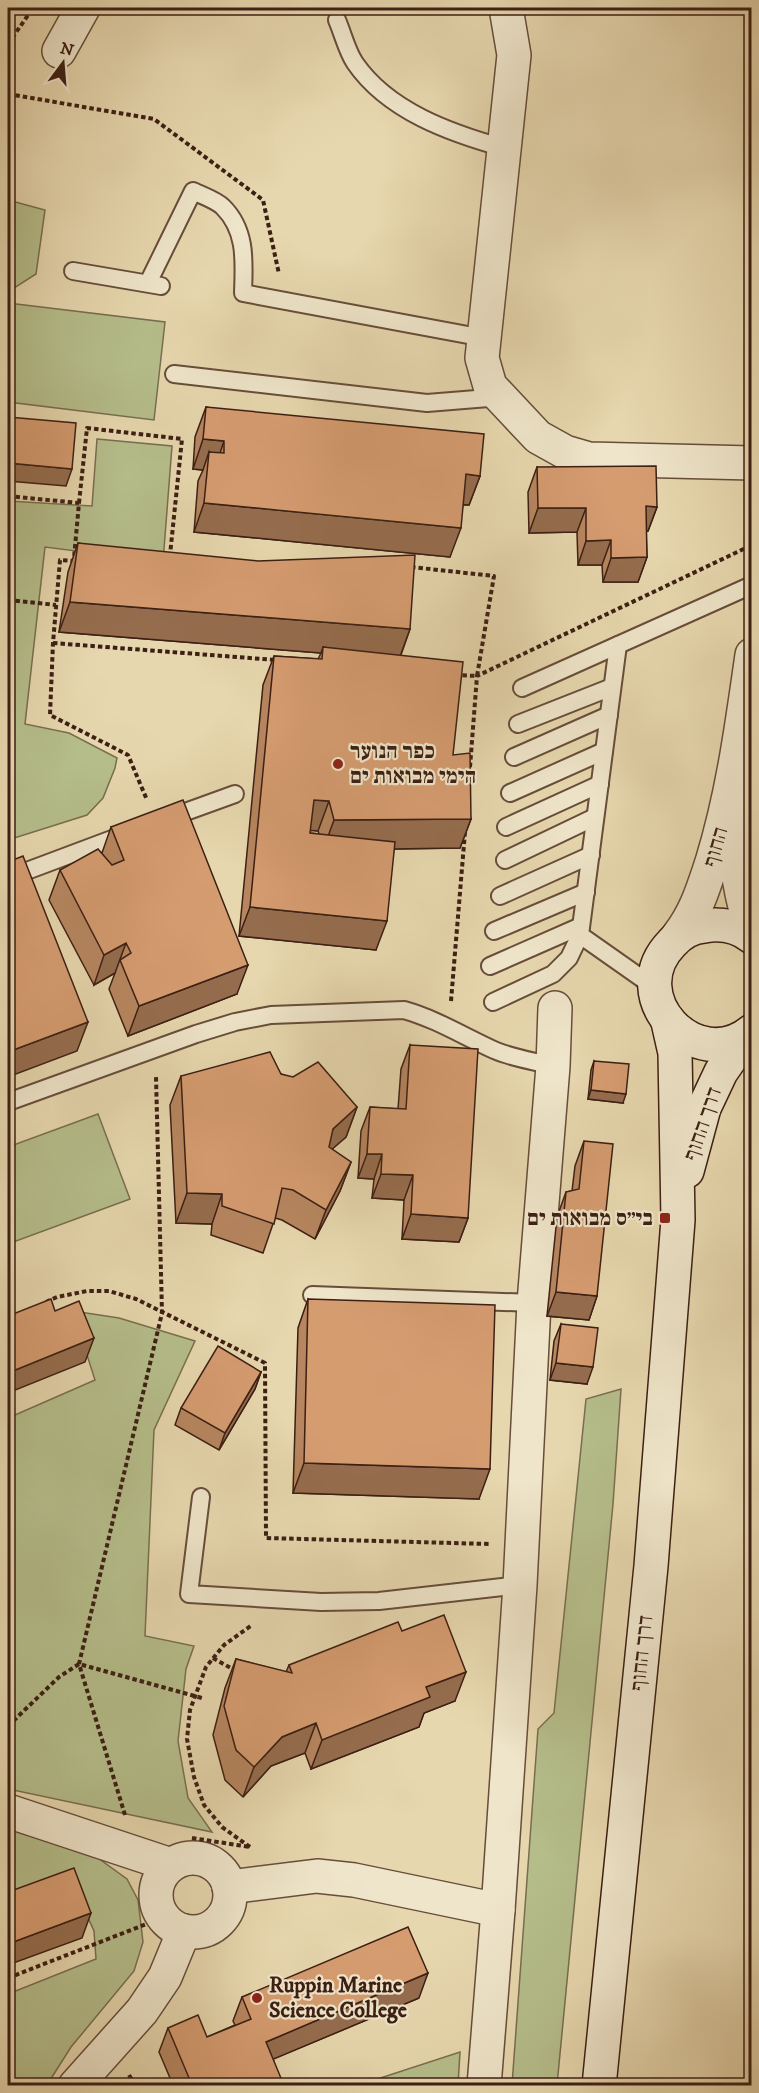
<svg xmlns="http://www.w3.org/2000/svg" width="759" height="2093" font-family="'IM FELL DW Pica','Frank Ruhl Libre',serif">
<rect width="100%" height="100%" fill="#e7d7ae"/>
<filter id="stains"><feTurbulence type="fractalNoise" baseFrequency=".00333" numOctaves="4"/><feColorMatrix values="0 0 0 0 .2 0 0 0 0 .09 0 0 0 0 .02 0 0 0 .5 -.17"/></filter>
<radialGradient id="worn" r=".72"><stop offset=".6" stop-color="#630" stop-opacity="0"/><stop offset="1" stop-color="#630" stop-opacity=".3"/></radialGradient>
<g fill="#b5be8b" stroke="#786e50" stroke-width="1.5">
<path d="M8,200L45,210L36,274L8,292Z"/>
<path d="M8,303L165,322L154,420L8,402Z"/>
<path d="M97,439L172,446L163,562L45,547L25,724L69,733L117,758L115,768L103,798L87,815L8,840V501L92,506Z"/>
<path d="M98,1114L130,1199L8,1244V1147Z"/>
<path d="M73,1311L119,1318L195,1341L154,1430L145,1636L194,1646L186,1669L178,1741L188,1798L212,1832L8,1789V1560L10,1559L8,1552V1418L95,1380Z"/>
<path d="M621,1389L613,1504L557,2085H512L538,1729L554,1713L586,1399Z"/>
<path d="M8,1829L95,1856L127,1879L138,1900L143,1942L134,1971L71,2047L47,2085H8V1994L96,1959L94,1931L71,1880L8,1903Z"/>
<path d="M460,2052L458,2085H359Z"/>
</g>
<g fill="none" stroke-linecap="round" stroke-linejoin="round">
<g stroke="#674d3a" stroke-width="20">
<g id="service">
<path d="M337,20C343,34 347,51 355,63C388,111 450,133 504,148"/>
<path d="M73,271L161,286"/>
<path d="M148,283L193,191C203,196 216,200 223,207C247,231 244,262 243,293L484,338"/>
<path d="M174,374L427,403L501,397"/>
<path d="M618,645L580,935L654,987"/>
<path d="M522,688L752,585"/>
<path d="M518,724L612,687"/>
<path d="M514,757L609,715"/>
<path d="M510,793L604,751"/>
<path d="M166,819L235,794"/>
<path d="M506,827L600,784"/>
<path d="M505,860L595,817"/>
<path d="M8,878L128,833"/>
<path d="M500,896L591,855"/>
<path d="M494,931L586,892"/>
<path d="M490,966L581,926"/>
<path d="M493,1002L553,974L569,958L580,935"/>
<path d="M8,1102L196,1034L235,1022L271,1015L404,1010C436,1019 463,1036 494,1050C512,1058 534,1061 553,1066"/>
<path d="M312,1295L534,1303"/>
<path d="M201,1497L189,1594L321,1602L379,1601L520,1585"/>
</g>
</g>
<g stroke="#674d3a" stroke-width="36">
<g id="minor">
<path d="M506,8L514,55L482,358L490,386L538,437L565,452L589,459L752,463"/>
<path d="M59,51L83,8"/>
<path d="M736,817C734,857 739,892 752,930"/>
<path d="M678,936C696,913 703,889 712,862C733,794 742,725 752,655"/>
<path d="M8,1811L171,1865"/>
<circle cx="193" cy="1895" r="37"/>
<path d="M229,1887L317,1876L354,1880L498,1910"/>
<path d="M75,2086L142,2011L165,1977L184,1931"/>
<path d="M484,2086L498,1910L520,1585L534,1303L553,1066L555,1008"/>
</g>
</g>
<g stroke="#3c1f14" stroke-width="36">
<g id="secondary">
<path d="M752,937C738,926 720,923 704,926C691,927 680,934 672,943C620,996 696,1077 752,1031"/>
<path d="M687,1171L704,1108L721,1072L746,1036"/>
<path d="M599,2086L651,1566L678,1220L675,1053L668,1022"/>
</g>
</g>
<g stroke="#3c1f14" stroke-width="4" stroke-dasharray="4.5 3" stroke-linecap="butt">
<path d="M8,44L33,8"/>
<path d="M8,94L154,119L263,200L279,274"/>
<path d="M8,496L79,503L74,558"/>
<path d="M79,503L87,428L182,439L170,555"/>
<path d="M75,561L60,560L53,643L50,715L128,755L147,800"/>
<path d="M411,567L494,576L477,676L457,675"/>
<path d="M8,600L56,605"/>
<path d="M53,643L276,660"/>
<path d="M470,767L477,676L752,545"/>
<path d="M451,1001L465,832"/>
<path d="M46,1302L57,1297L87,1291H109L136,1299L265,1363L266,1538L489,1544"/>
<path d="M213,1658L236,1671"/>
<path d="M8,1726L59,1677L79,1664L202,1698"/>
<path d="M125,1815L79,1664L162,1313L156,1077"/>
<path d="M192,1838L250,1847"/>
<path d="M250,1847L222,1827L204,1805L194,1777L187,1739L190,1710L206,1667L224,1645L252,1625"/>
<path d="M8,1978L149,1923"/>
<path d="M129,2075L136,2086"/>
</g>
<use href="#service" stroke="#efe5ca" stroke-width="16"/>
<use href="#minor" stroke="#efe5ca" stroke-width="33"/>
<use href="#secondary" stroke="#efe5ca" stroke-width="33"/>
</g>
<g fill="#b78660" stroke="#3c1f14" stroke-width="1.5" fill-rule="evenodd">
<path d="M206,407L480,476L469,505H463L450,557L194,532L198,481L203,470L193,469L195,437Z"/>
<path d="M537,467L657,507L648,531H646L647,557L638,582H603L602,565H578L577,532L529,533L528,492Z"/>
<path d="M78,543L410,629L401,655L453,755L471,819L460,848L394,849L376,950L239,936L263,685L274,656L318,659L321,653L59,632L68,572ZM311,830L318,831L319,834L310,833Z"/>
<path d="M111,827L237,994L128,1036L109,989L115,973L94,985L49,900L60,870L102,853Z"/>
<path d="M410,1045L468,1218L459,1242L402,1239L404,1200L372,1198L374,1179L358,1178L361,1131L370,1107L398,1109L401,1069Z"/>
<path d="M594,1061L623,1103L588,1099L591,1070Z"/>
<path d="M281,1074L357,1107L346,1137L332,1149L351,1162L340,1191L315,1239L282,1220L275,1218L263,1253L211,1235L212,1224L176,1223L170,1105L181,1076Z"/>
<path d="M584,1141L597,1296L589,1320L547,1316L557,1217L566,1192L572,1191L575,1166Z"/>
<path d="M308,1299L479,1499L293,1493L298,1328Z"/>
<path d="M561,1324L587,1384L550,1380L554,1341Z"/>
<path d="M261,1372L255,1389L219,1450L175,1425L181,1408Z"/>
<path d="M402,1631L455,1701L424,1713L419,1727L311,1769L305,1753L271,1766L243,1797L225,1780L213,1735L225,1688L236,1659L286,1672L289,1665Z"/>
<path d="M242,1997L419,1998L273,2059L282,2085H173L159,2052L168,2028L207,2037L235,2025L233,2021Z"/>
</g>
<g fill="#956d4e" stroke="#3c1f14" stroke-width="1.5">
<path d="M203,439L224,441L214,471L209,452L203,470L193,469Z"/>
<path d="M8,463L72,469L66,486L8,481Z"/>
<path d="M466,474L480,476L469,505L455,504Z"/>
<path d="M204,503L461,528L450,557L194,532Z"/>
<path d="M646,506L657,507L648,531H637Z"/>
<path d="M538,508H586L577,532L529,533Z"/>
<path d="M611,540L602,565H578L586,541Z"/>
<path d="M647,557L638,582H603L611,558Z"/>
<path d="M70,602L410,629L399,659L323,647L321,653L59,632Z"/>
<path d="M314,800L329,801L318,831L303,830Z"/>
<path d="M471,819L460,848L323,850L334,820Z"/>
<path d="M250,907L387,921L376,950L239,936Z"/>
<path d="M126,943L115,973L94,985L104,955Z"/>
<path d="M248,965L237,994L128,1036L139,1006Z"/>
<path d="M88,1022L77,1051L8,1077V1052Z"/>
<path d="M591,1090L626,1094L623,1103L588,1099Z"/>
<path d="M357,1107L346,1137L322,1158L333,1129Z"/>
<path d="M367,1154H382L374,1179L358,1178Z"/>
<path d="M351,1162L340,1191L315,1239L326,1210Z"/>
<path d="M381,1174L413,1175L404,1200L372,1198Z"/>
<path d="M187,1193L222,1194L212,1224L176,1223Z"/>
<path d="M411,1214L468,1218L459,1242L402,1239Z"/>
<path d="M556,1292L597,1296L589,1320L547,1316Z"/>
<path d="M94,1338L85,1362L8,1393V1373Z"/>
<path d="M556,1363L593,1367L587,1384L550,1380Z"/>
<path d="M261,1372L255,1389L219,1450L225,1433Z"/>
<path d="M304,1463L490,1469L479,1499L293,1493Z"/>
<path d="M466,1672L455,1701L424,1713L419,1727L311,1769L322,1740L426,1687Z"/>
<path d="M316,1723L305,1753L271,1766L243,1797L254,1767L282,1737Z"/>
<path d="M91,1913L82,1938L8,1965V1944Z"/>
<path d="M428,1973L419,1998L257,2066L266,2042Z"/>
</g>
<g fill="#d59c70" stroke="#3c1f14" stroke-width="1.5">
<path d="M206,407L484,434L480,476L466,474L461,528L204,503L209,452L224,453V441L203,439Z"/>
<path d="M8,417L76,423L72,469L8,463Z"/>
<path d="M656,466L657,507L646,506L647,557L611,558V540L586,541V508H538L537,467Z"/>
<path d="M78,543L258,561L415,555L410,629L70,602Z"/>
<path d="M323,647L463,662L453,755L470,753L471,819L334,820L329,801L314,800L310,833L395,842L387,921L250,907L274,656L322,659Z"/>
<path d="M183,800L248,965L139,1006L120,960L131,953L126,943L104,955L60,870L98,849L112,865L124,860L111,827Z"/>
<path d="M23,856L88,1022L8,1052V862Z"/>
<path d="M410,1045L478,1049L468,1218L411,1214L413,1175L381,1174L382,1154H367L370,1107L406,1109Z"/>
<path d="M270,1052L281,1074L293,1077L318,1062L357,1107L333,1129L329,1147L351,1162L326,1210L293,1190L282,1188L274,1224L222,1206V1194L187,1193L181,1076Z"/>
<path d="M594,1061L629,1064L626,1094L591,1090Z"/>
<path d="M584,1141L613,1144L597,1296L556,1292L566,1192L579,1189Z"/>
<path d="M51,1299L55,1311L79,1301L94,1338L8,1373V1316Z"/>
<path d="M308,1299L495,1305L490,1469L304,1463Z"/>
<path d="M561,1324L598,1328L593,1367L556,1363Z"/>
<path d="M218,1346L261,1372L225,1433L181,1408Z"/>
<path d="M444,1615L466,1672L426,1687L430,1697L322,1740L316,1723L282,1737L254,1767L236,1750L224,1706L236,1659L292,1673L289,1665L398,1622L402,1631Z"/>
<path d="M74,1868L91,1913L8,1944V1892Z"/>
<path d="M408,1927L428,1973L266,2042L283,2083L278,2085H192L168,2028L198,2015L207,2037L251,2019L242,1997Z"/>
</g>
<g fill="#8f2418" stroke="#efe5ca" stroke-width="2">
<circle cx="338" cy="764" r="6"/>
<rect x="659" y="1212" width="12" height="12" rx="3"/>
<circle cx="257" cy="1998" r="6"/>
</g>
<g text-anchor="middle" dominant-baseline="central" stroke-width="4.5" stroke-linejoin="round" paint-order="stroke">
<g font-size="22" font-weight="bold" fill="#3c1f14" stroke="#efe5ca" text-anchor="start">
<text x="350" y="751">כפר הנוער<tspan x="350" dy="25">הימי מבואות ים</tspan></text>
<text x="653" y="1218" text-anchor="end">בי״ס מבואות ים</text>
<text x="269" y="1985">Ruppin Marine<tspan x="269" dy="25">Science College</tspan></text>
</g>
<g font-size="22" fill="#3c1f14" stroke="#efe5ca">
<text transform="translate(716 847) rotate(-74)">החוף</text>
<text transform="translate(703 1124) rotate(-71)">דרך החוף</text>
<text transform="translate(642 1653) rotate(-84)">דרך החוף</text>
</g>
</g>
<rect width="759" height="2093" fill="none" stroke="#e7d7ae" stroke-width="30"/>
<rect x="9" y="9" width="741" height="2075" fill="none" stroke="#3c1f14" stroke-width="3"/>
<rect x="15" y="15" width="729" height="2063" fill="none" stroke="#3c1f14" stroke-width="1.5"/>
<g transform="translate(63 63) rotate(16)" stroke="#efe5ca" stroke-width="4.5" paint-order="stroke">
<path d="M0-4.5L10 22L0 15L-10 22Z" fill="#3c1f14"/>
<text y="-9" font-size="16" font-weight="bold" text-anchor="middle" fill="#3c1f14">N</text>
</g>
<rect width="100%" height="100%" filter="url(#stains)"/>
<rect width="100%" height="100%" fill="url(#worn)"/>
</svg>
